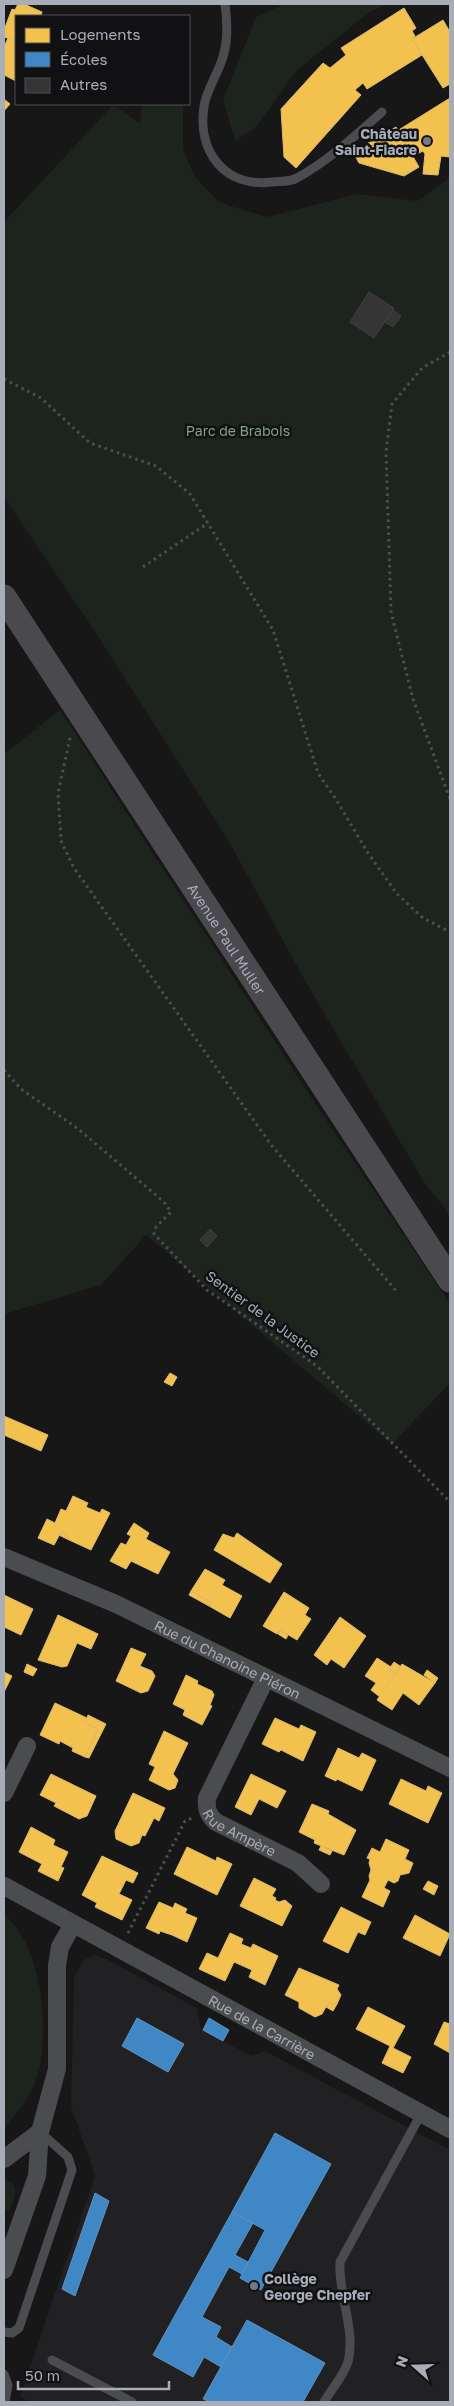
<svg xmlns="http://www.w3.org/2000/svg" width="454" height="2406" font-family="'Golos Text',sans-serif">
<rect width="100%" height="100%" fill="#171717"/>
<path fill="#212123" d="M94,1955L106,1959L197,2008L201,2029L223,2041L251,2056L265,2051L450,2150V2402H30L20,2397L95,2176L71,2106L74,1977L84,1960Z"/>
<g fill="#1d241e">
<path d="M285,4H389L371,11L296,71L256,127L235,141L223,100L256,17Z"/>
<path d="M142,104H183V149L195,177L216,199L227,205L267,217L357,194L417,201L450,178V1215L424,1182L304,979L228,840L96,633L4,497V222L113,105L140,123Z"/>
<path d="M60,710L318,1108L450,1304V1383L392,1444L146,1235L101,1285L4,1314V754Z"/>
<path d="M4,1915C42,1943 51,2035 37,2077C30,2097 18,2112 4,2128Z"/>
<path d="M4,2180C22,2182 14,2201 9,2211L4,2208Z"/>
</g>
<g fill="#f2c14e" stroke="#dcbb6e">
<path d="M18,4H24L42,12L41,16H16V41L4,37V30L12,9L15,10Z"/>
<path d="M404,8L416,28L412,31L415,36L412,39L422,55L367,89L363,83L355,90L361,95L296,168L284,157L281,109L323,63L330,68L346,55L341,48Z"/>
<path d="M443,20L450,32V84L443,88L412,39Z"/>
<path d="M8,38L16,41V81L4,75V47Z"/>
<path d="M450,98V157L441,156L438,175L423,174L425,154L423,151L413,156L397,131Z"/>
<path d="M4,99L10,104L4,111Z"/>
<path d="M396,127L419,167L404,176L359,163L353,152Z"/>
<path d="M170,1373L177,1377L172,1386L164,1382Z"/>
<path d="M4,1416L48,1435L41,1451L4,1435Z"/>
<path d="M73,1496L88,1503L86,1507L100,1513L102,1509L110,1513L91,1550L67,1539L69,1536L61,1532L54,1545L38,1538L47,1519L55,1523L61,1509L66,1511Z"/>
<path d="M134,1523L149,1533L146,1539L170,1552L158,1574L131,1561L126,1569L110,1561L121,1543L126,1545L131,1536L127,1534Z"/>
<path d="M61,1532L69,1536L67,1539L59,1535Z"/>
<path d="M237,1533L282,1564L270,1583L214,1550L223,1534L234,1538Z"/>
<path d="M205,1569L225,1580L222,1585L242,1596L230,1618L209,1606L211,1603L191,1591Z"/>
<path d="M191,1591L211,1603L209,1606L189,1595Z"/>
<path d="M284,1592L309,1608L305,1615L311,1619L297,1640L280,1630L277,1634L263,1626Z"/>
<path d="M4,1595L33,1609L21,1635L4,1627Z"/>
<path d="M58,1615L98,1634L91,1649L77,1643L67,1666L62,1667L38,1660Z"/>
<path d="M340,1617L366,1636L344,1668L331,1659L327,1665L314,1655Z"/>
<path d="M280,1630L288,1635L286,1639L278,1634Z"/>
<path d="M131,1648L146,1654L140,1666L152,1671L155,1676L148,1691L141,1693L116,1681Z"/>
<path d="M377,1658L391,1667L389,1669L396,1674L380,1697L371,1690L376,1683L365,1676Z"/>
<path d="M394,1662L400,1666L396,1674L389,1669Z"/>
<path d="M27,1664L37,1669L33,1676L24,1672Z"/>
<path d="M402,1664L435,1683L419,1705L403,1693L392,1710L377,1700Z"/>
<path d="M427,1670L438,1678L435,1683L424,1675Z"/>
<path d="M4,1672L12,1676L4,1692Z"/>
<path d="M186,1675L198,1681L197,1684L212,1691L214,1695L210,1705L212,1706L202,1725L183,1715L185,1710L173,1704Z"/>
<path d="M55,1703L87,1718L85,1723L98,1729L85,1757L72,1751L73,1748L60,1741L59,1744L40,1735Z"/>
<path d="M88,1715L106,1724L89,1758L85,1757L98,1729L85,1723Z"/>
<path d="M275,1718L299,1729L301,1725L316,1732L303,1761L281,1750L279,1752L262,1744Z"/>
<path d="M164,1731L188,1743L173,1774L178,1780L175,1788L169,1790L149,1780L155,1767L149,1764Z"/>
<path d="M338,1748L359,1758L362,1753L376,1760L362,1791L337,1779L336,1781L325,1776Z"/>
<path d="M51,1774L96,1796L87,1816L79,1819L54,1806L56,1803L40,1795Z"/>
<path d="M251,1774L286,1791L277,1808L259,1799L251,1815L235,1807Z"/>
<path d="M401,1779L426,1791L428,1786L442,1793L428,1823L389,1804Z"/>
<path d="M133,1793L165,1808L159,1821L154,1818L145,1836L142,1835L139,1843L131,1846L116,1839L115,1831Z"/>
<path d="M312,1804L329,1811L328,1814L356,1830L344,1855L314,1843L315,1840L299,1832Z"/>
<path d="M31,1827L55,1840L53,1845L68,1852L61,1867L64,1868L58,1881L38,1871L42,1864L19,1852Z"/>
<path d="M386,1839L409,1850L405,1859L413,1863L409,1873L400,1875L398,1881L394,1883L388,1880L384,1888L390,1891L383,1907L362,1897L370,1880L369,1876L371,1870L369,1863L370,1859L367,1858L372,1848L380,1852Z"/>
<path d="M321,1846L332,1851L330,1855L319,1850Z"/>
<path d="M187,1847L216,1861L217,1857L232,1864L217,1895L174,1874Z"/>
<path d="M102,1856L138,1873L133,1883L126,1880L119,1894L132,1900L122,1920L95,1907L97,1903L82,1895Z"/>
<path d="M254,1878L276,1889L272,1896L276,1898L275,1900L279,1902L285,1900L292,1906L282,1926L240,1906Z"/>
<path d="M428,1881L438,1886L434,1895L423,1889Z"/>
<path d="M159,1902L173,1908L175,1903L187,1909L185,1913L197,1918L187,1942L172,1935L160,1931L159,1934L146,1928Z"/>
<path d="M341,1907L371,1922L365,1935L358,1932L348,1953L323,1941Z"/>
<path d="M415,1915L450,1934L440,1956L403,1938Z"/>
<path d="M230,1933L243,1939L241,1944L251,1948L253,1944L278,1956L265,1985L249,1977L252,1970L234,1962L225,1981L199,1969L207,1953L218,1958Z"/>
<path d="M299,1968L339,1985L337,1989L341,1995L337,2004L328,2003L322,2014L315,2017L299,2008V2002L285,1995Z"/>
<path d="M328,2003L337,2004L333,2011L326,2007Z"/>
<path d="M368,2007L405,2026L393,2048L411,2057L403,2073L382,2063L390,2046L356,2029Z"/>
<path d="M444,2022L450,2024V2053L434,2044Z"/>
</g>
<g fill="#3f88c5" stroke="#5e93c1">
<path d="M137,2018L184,2044L168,2072L122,2046Z"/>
<path d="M209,2018L229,2030L223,2041L203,2030Z"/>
<path d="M275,2133L331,2164L261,2290L240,2278L265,2230L232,2212Z"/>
<path d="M95,2193L109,2201L75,2296L62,2289Z"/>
<path d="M232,2212L253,2223L235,2255L248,2262L242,2274L229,2267L202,2317L221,2327L216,2337L232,2347L221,2367L204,2357L193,2377L153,2355Z"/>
<path d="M247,2320L325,2363L303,2402H210L203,2399Z"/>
</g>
<g fill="#353536" stroke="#3f4043">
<path d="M369,292L394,308L374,338L350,322Z"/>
<path d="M393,310L401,316L393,327L385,322Z"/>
<path d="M210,1229L217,1236L207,1247L200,1240Z"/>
</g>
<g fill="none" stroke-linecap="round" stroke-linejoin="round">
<g stroke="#4d4e52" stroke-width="3" stroke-dasharray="2.5 4" stroke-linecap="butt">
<path d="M450,352L422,368L392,404L386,452L391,612L413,699L450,799"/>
<path d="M4,379L41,398L90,443L156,466L190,494L273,630L318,773L337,801L368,853L397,894L423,918L450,932"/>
<path d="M143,567L208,523"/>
<path d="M70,738L58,793L61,841L74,868L272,1146L398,1293"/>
<path d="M4,1070L21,1089L77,1128L164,1202L171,1212L156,1227L154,1234L207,1290L317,1366L450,1502"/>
<path d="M128,1933L185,1821L192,1818"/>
</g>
<g stroke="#4b4c50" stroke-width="9">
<path d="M225,4C227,19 228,38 224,53C220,71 207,88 204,106C197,152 225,188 272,182C279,181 288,182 295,179C327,162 355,136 382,112"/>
<path d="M4,2332L12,2333L19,2328L72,2170L68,2157L40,2132"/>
<path d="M52,2360L132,2402"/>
<path d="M4,2374L8,2385L5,2402"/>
<path d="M324,2402C331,2390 344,2375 348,2362C356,2329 338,2295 340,2262L421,2114"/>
</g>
<g stroke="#4b4c50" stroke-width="18">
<path id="s1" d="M4,1557L116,1604L450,1768"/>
<path id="s2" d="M266,1678L207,1798C206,1809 208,1815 216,1822L298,1863L321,1884"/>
<path d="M4,1793L27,1746"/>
<path id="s3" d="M4,1886L450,2129"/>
<path d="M4,2159L40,2132"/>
<path d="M4,2270L37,2176L40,2132L57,2069V1965L60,1947L73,1924"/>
</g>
<path stroke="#4a4a4e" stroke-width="25" id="s4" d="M4,597L450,1280"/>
</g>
<g fill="#757880" stroke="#111113" stroke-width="2">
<circle cx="427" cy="141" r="5"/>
<circle cx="254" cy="2286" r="5"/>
</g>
<g text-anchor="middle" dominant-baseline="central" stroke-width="5" stroke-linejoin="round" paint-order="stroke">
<g font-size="14" font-weight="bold" fill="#a8adb8" stroke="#111113" text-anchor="end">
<text x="417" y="133">Château<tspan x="417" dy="16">Saint-Fiacre</tspan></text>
<text x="264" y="2278" text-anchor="start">Collège<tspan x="264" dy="16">George Chepfer</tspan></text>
</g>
<g font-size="14" fill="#7fa381" stroke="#111113">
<text x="238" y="430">Parc de Brabois</text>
</g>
<g font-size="14" fill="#a8adb8" stroke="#111113">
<text stroke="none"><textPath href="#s4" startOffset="408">Avenue Paul Muller</textPath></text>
<text transform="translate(263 1314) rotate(36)">Sentier de la Justice</text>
<text stroke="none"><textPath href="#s1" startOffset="246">Rue du Chanoine Piéron</textPath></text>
<text stroke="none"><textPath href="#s2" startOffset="186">Rue Ampère</textPath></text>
<text stroke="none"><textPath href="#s3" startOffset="294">Rue de la Carrière</textPath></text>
</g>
</g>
<rect width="454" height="2406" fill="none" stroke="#a8adb8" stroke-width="10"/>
<rect x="15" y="15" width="175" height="90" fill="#111113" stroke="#4d4f55"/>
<rect x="25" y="28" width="25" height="15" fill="#f2c14e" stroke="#4d4f55"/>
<text x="60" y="40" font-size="15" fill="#a8adb8">Logements</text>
<rect x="25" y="52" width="25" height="15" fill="#3f88c5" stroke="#4d4f55"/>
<text x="60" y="65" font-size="15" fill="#a8adb8">Écoles</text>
<rect x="25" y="78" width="25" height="15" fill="#353536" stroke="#4d4f55"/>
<text x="60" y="90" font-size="15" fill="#a8adb8">Autres</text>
<g transform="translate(414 2366) rotate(290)" stroke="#111113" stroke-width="4" paint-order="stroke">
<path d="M0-4L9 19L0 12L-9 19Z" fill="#a8adb8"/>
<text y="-8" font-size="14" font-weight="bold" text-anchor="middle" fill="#a8adb8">N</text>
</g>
<path d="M18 2381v8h151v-8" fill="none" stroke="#a8adb8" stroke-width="2.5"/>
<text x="25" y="2381" font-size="15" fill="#a8adb8" stroke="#111113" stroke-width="4" paint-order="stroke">50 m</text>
</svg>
